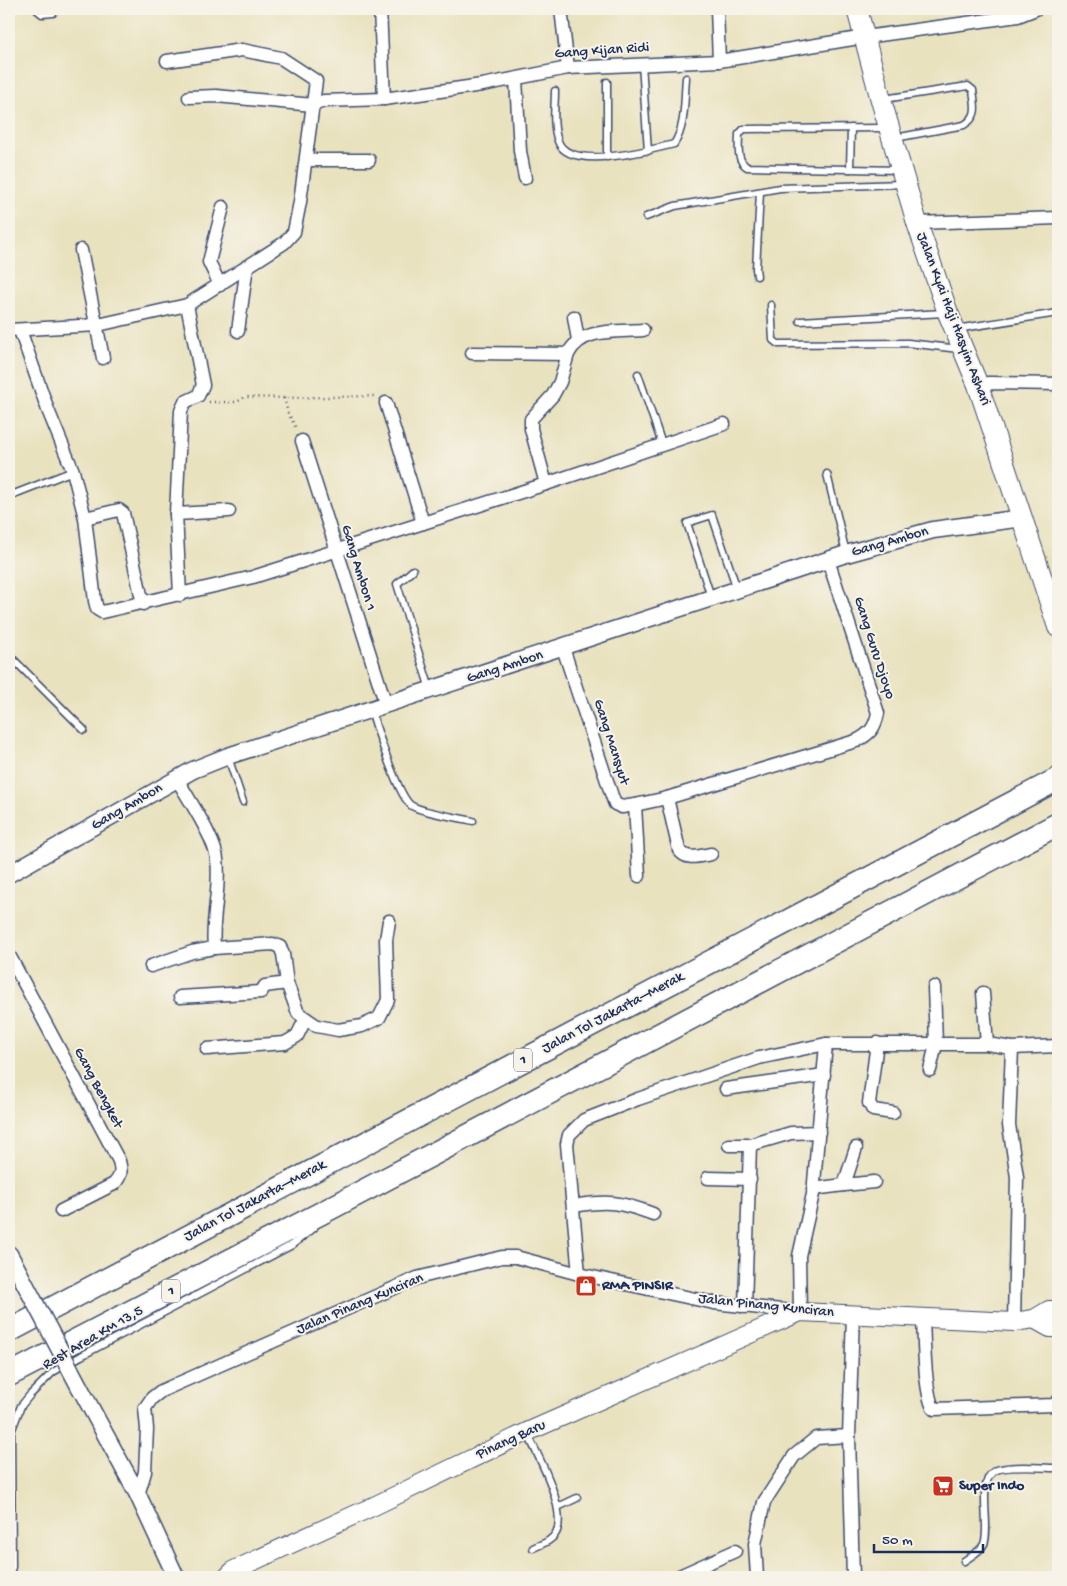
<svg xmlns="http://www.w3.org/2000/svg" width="1067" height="1586" font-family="'Gochi Hand',sans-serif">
<rect width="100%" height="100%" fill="#f7f3e8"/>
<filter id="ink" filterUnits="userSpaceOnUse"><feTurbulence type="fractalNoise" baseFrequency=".02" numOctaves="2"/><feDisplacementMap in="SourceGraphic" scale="10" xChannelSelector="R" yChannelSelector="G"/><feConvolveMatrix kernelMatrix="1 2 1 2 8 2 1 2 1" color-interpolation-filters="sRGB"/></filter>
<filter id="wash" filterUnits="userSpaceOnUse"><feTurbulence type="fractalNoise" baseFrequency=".0096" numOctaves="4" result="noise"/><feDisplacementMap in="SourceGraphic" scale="20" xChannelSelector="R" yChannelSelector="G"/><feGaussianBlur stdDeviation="1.12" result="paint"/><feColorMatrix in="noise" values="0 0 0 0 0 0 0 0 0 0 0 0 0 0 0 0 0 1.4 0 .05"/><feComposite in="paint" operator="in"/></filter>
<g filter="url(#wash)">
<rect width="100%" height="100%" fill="#e9e2bf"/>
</g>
<g filter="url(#ink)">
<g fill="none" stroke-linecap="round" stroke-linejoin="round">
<g stroke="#3a4a6d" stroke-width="9">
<g id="service">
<path d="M36,9L42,14L53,13"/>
<path d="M642,64L648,151"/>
<path d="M555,91C555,106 552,125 558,141C568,172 650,150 674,144C686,126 684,100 686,78"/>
<path d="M884,99L968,86L973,90C975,106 979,116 964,125L895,138"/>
<path d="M886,128L744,129L739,134C739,146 736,160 747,167L900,170"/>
<path d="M607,157V82"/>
<path d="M850,169L851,128"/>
<path d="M646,217L675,206L780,188L903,184"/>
<path d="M757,276L756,269L760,192"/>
<path d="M771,305L773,340L778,344L908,343L959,349"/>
<path d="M800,321L944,313"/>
<path d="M956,329L1058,313"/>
<path d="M638,374L662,444"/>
<path d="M827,474L846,553"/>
<path d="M9,496L73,471"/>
<path d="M413,570L397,584L430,689"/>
<path d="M711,597L687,523L712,515L737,589"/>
<path d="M9,655L84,730"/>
<path d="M371,710C376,727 399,799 412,806C425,813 457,817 473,821"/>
<path d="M228,757L243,802"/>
<path d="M527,1433C538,1455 568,1511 556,1533C551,1542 541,1544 533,1548"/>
<path d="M558,1507L577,1498"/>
<path d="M964,1561C971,1556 980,1552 984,1544C991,1527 977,1484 993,1472C1002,1464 1045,1468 1058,1468"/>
<path d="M9,1577L12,1567L11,1432L21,1406L30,1395L53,1372L81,1356L292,1245L314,1228"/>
</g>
</g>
<g stroke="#3a4a6d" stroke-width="15">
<g id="minor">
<path d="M380,9L384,99"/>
<path d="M561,9L568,68"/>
<path d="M717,9L719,61"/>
<path d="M516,79L520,151L525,178"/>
<path d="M189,97L216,96L313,105L324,101L384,99L482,85L568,68L719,61L865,37L1018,16L1036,9"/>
<path d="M306,160H369"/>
<path d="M917,223L1058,218"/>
<path d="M81,250L103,358"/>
<path d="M220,285L209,262L223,207"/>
<path d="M574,317L578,340"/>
<path d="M9,330L98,325L187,305L284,243L294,232L300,202L316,81L281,58L242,50L167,61"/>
<path d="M20,330L48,410L73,471L85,518L95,601L97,609L102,612L253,577L546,484L724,424"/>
<path d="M238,331L247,266"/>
<path d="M472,353L568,354C582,327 616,332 643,330"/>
<path d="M978,385L989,383L1058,384"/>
<path d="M386,403L423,523"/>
<path d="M302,441L386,705"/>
<path d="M546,484L531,429V419L553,395L560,382L568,354"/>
<path d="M176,514L229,511"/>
<path d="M85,518L119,510L123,513L143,604"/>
<path d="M180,595L176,514L181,411L185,402L198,396L203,385L187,305"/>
<path d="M563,648L612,796L615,804L622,807L635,805L667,798L856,741C870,734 875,728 878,713L828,560"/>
<path d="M177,779C188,798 215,839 217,859C221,889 211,918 214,948L273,944L280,947L283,954L287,983"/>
<path d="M667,798L679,850C687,861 699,856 711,854"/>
<path d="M635,805L639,876"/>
<path d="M9,955L119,1161C122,1172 121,1176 114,1184L61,1211"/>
<path d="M151,966L192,952L214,948"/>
<path d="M983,993L987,1044"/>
<path d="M180,997L261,992L265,986L287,983L298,1013L317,1026L338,1030L362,1026L379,1018L388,1000L386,940L389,921"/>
<path d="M877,1043L869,1103L873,1110L893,1113"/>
<path d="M1012,1048L1009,1125L1017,1177L1014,1322"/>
<path d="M207,1049L285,1043L297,1036L305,1020"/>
<path d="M930,1070L936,1044L934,987"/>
<path d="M726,1089L824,1075"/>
<path d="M729,1145H750L791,1133L819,1132"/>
<path d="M708,1178L750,1179"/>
<path d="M844,1185L874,1182"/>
<path d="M813,1189L844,1185L856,1148"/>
<path d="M574,1206C608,1200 621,1202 653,1214"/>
<path d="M579,1274L567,1144L569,1135L584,1120L638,1099L759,1058L826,1044H987L1012,1048L1058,1046"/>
<path d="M745,1307L750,1145"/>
<path d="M923,1317C924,1338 924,1394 934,1409L1054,1405L1058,1401"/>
<path d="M138,1495L145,1472L147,1429L145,1408L152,1398L161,1391L417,1278L502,1257H516L579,1274L714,1303L800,1312L799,1256L813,1194L826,1044"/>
<path d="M677,1577L735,1551"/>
<path d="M757,1577L755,1544L764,1502L794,1456L816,1438L849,1436"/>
<path d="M853,1577L849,1436L853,1315"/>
</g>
</g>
<g stroke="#3a4a6d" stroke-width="19">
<g id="tertiary">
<path d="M9,874L193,770L228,756L846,554L933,530L1023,518"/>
<path d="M9,1254L15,1265"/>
<path d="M79,1386L138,1495L176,1577"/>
</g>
</g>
<g stroke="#3a4a6d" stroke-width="20">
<g id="secondary">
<path d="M1034,1319L1050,1328H1058"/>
<path d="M227,1577L234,1570L374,1506L527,1432L800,1312L1014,1322L1034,1319L1049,1310H1058"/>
</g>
</g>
<g stroke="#3a4a6d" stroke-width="22">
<path id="primary" d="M857,9L881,100L917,223L948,313L978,385L1058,627"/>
</g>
<g stroke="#3a4a6d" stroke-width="25">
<g id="motorway">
<path d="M9,1331L1058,779"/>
<path d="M9,1375L333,1207L1058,824"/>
</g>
</g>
<g stroke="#3a4a6d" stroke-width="2.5" stroke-dasharray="1 4" stroke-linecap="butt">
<path d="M284,398L288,413L297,430"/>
<path d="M209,402H237L245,397L284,398L374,396"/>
</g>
<use href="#service" stroke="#fff" stroke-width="6"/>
<use href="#minor" stroke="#fff" stroke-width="12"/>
<use href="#tertiary" stroke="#fff" stroke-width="16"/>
<use href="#secondary" stroke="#fff" stroke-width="18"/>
<use href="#primary" stroke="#fff" stroke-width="20"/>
<use href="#motorway" stroke="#fff" stroke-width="22"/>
<g stroke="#3a4a6d" stroke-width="19" stroke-linecap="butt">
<path id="tertiary-bridge" d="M15,1265L79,1386"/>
</g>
<use href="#tertiary-bridge" stroke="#fff" stroke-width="16"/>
</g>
</g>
<defs>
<g id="shop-square" transform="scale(1.125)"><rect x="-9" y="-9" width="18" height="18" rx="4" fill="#c8321e" stroke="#f7f3e8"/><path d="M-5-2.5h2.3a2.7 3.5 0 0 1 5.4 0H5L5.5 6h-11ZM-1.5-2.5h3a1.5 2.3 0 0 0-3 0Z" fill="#fff"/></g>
<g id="supermarket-square" transform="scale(1.125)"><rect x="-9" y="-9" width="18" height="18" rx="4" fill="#c8321e" stroke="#f7f3e8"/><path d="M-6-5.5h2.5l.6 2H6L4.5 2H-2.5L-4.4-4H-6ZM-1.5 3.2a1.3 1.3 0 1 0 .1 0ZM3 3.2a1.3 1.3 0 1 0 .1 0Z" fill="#fff"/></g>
</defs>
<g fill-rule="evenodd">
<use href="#shop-square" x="586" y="1286"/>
<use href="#supermarket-square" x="943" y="1486"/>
</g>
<g text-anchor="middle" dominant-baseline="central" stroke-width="4" stroke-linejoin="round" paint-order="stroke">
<g fill="#f7f3e8" stroke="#5d6a87" stroke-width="1">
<rect x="514" y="1048.5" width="18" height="23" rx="4"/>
<rect x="162" y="1279.5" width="18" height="23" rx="4"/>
</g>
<g font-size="14" font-weight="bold" fill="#1b2f5e">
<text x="523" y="1060">1</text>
<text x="171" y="1291">1</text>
</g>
<g font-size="15" fill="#1b2f5e" stroke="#f7f3e8">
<text transform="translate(602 51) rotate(-4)">Gang Kijan Ridi</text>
<text transform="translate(953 319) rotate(69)">Jalan Kyai Haji Hasyim Ashari</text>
<text transform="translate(890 542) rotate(-16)">Gang Ambon</text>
<text transform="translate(358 568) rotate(73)">Gang Ambon 1</text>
<text transform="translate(874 648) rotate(72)">Gang Guru Djoyo</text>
<text transform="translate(505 667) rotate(-18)">Gang Ambon</text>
<text transform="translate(611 742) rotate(72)">Gang Mansyut</text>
<text transform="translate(127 807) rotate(-30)">Gang Ambon</text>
<text transform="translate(613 1013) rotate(-28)">Jalan Tol Jakarta–Merak</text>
<text transform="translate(98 1088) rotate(62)">Gang Bengket</text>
<text transform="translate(255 1201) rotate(-28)">Jalan Tol Jakarta–Merak</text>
<text transform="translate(360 1304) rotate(-23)">Jalan Pinang Kunciran</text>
<text transform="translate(766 1306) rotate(6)">Jalan Pinang Kunciran</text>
<text transform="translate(93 1338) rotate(-30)">Rest Area KM 13,5</text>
<text transform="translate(511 1440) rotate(-25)">Pinang Baru</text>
</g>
<g font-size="15" font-weight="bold" fill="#1b2f5e" stroke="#f7f3e8" text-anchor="start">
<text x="602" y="1286">RMA PINSIR</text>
<text x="959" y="1486">Super Indo</text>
</g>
</g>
<rect width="1067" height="1586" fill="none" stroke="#f7f3e8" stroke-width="30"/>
<path d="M874 1544v8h109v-8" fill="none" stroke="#1b2f5e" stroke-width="2.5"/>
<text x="882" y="1544" font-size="15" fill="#1b2f5e" stroke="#f7f3e8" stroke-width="4" paint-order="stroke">50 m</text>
</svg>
